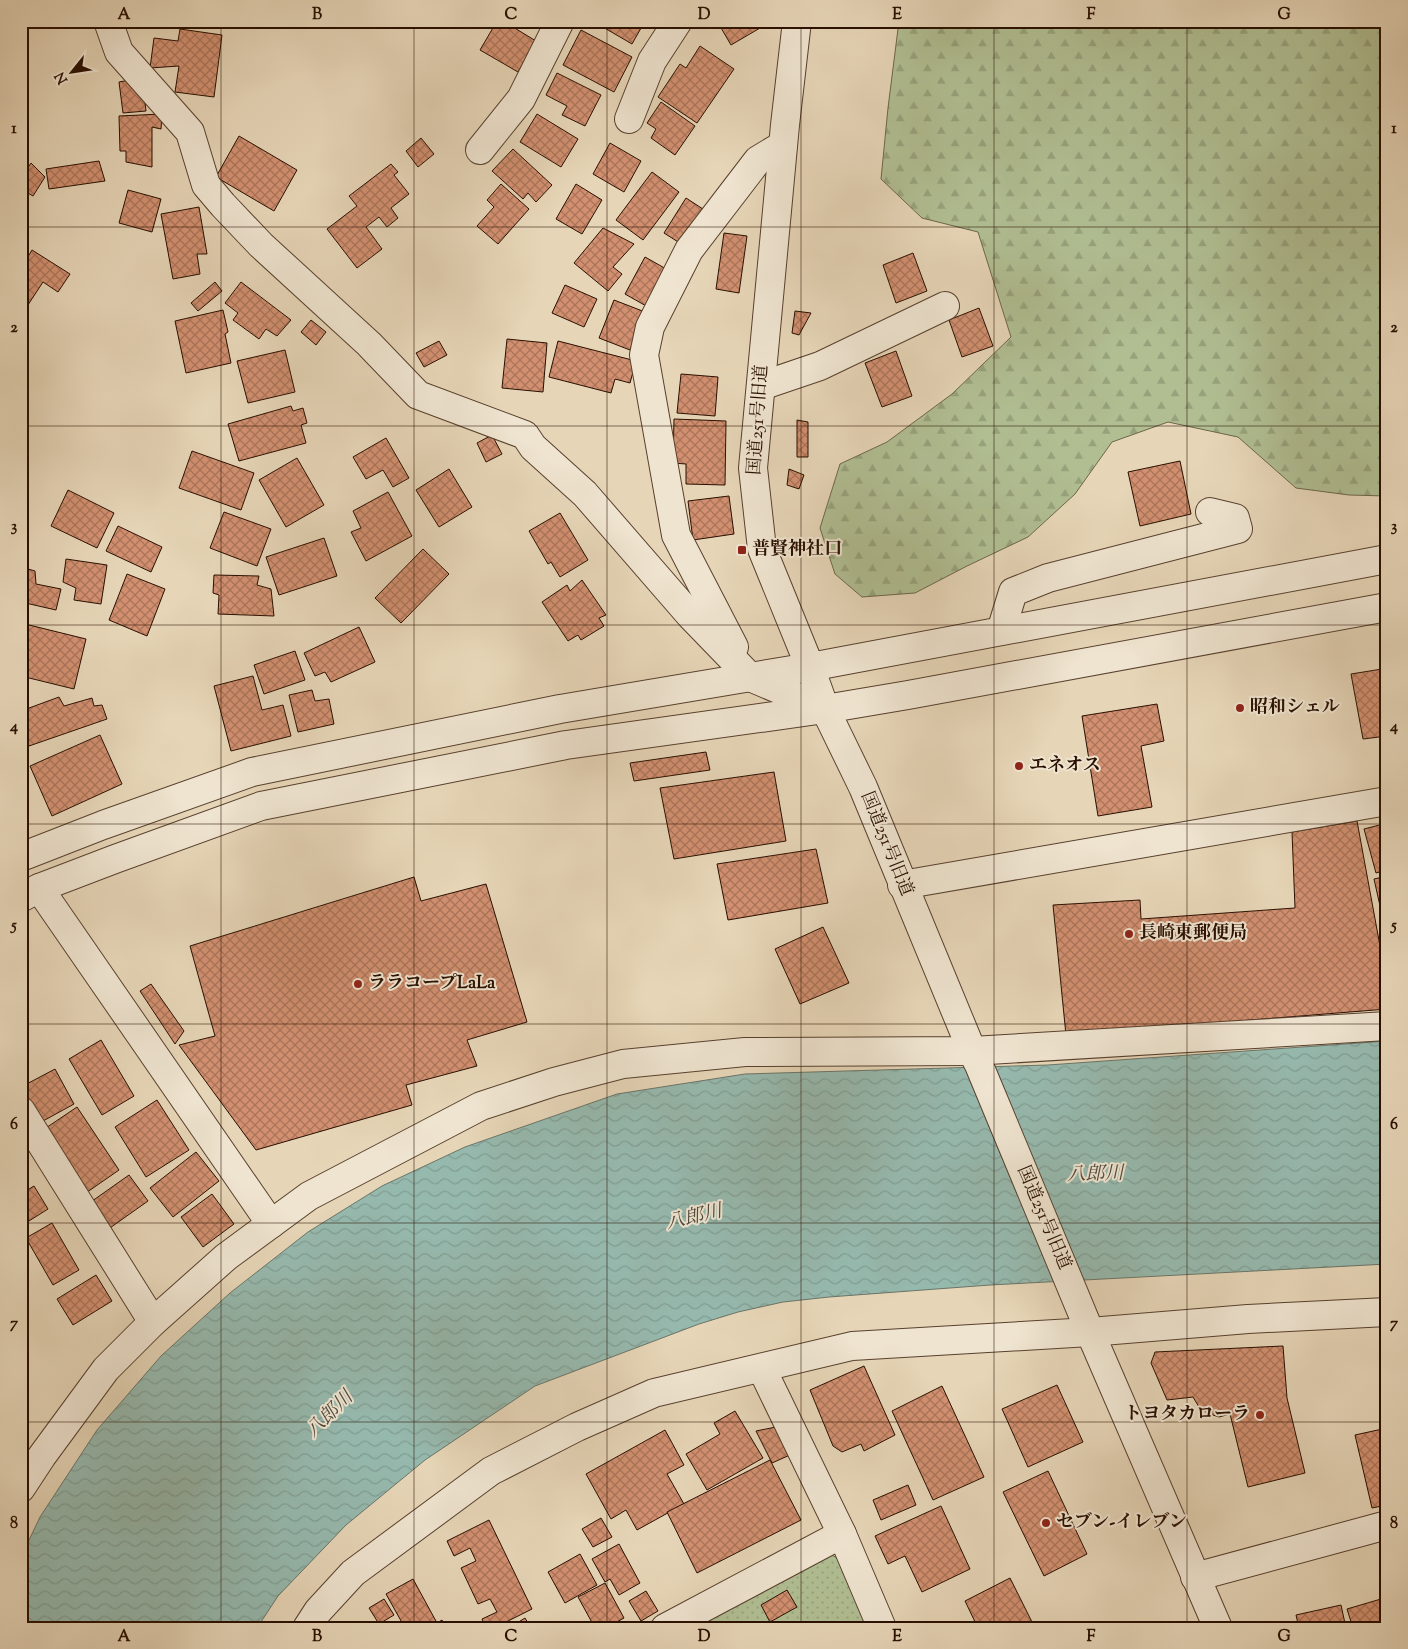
<svg xmlns="http://www.w3.org/2000/svg" width="1408" height="1649" font-family="'Sorts Mill Goudy','Noto Serif JP',serif">
<defs>
<pattern id="green-dots" width="8" height="8" patternUnits="userSpaceOnUse" patternTransform="scale(1.25)"><rect width="8" height="8" fill="#b0be92"/><path d="M2 2h.1M6 6h.1" fill="none" stroke="#97a27c" stroke-width="1.8" stroke-linecap="round"/></pattern>
<pattern id="forest-firs" width="22" height="20" patternUnits="userSpaceOnUse" patternTransform="scale(1.25)"><rect width="22" height="20" fill="#b0be92"/><path d="M5 1l3.5 6h-7zM16 11l3.5 6h-7z" fill="#97a27c"/></pattern>
<pattern id="water-waves" width="16" height="10" patternUnits="userSpaceOnUse" patternTransform="scale(1.25)"><rect width="16" height="10" fill="#96b9ae"/><path d="M0 5q4-4 8 0t8 0" fill="none" stroke="#819e94"/></pattern>
<pattern id="building-cross-hatch" width="8" height="8" patternUnits="userSpaceOnUse" patternTransform="scale(1.25)"><rect width="8" height="8" fill="#d29070"/><path d="M0 0l8 8M0 8l8-8" fill="none" stroke="#aa745a"/></pattern>
</defs>
<rect width="100%" height="100%" fill="#e6d5b7"/>
<filter id="stains"><feTurbulence type="fractalNoise" baseFrequency=".004" numOctaves="4"/><feColorMatrix values="0 0 0 0 .2 0 0 0 0 .09 0 0 0 0 .02 0 0 0 .5 -.17"/></filter>
<radialGradient id="worn" r=".72"><stop offset=".6" stop-color="#630" stop-opacity="0"/><stop offset="1" stop-color="#630" stop-opacity=".3"/></radialGradient>
<path fill="url(#green-dots)" stroke="#6c6649" d="M832,1555L845,1563L873,1628H689Z"/>
<path fill="url(#forest-firs)" stroke="#6c6649" d="M899,21H1387V496L1349,495L1296,488L1238,437L1168,422L1112,442L1075,494L1028,537L967,566L915,593L862,597L835,574L820,528L840,464L887,442L952,394L1011,337L978,232L922,218L881,179L888,108Z"/>
<path fill="url(#water-waves)" stroke="#6a7568" d="M1387,1041V1264L990,1285L829,1297L783,1302L738,1312L699,1324L535,1386L425,1460L346,1525L278,1596L257,1628H21V1557L40,1517L97,1430L161,1356L230,1293L308,1232L382,1186L465,1147L617,1094L745,1074L1048,1065Z"/>
<g fill="url(#building-cross-hatch)" stroke="#290f00">
<path d="M497,21H503L536,41L518,72L480,50Z"/>
<path d="M596,21H645L632,44L596,23Z"/>
<path d="M717,21H756L760,28L731,45Z"/>
<path d="M180,29L222,35L214,97L175,92L179,66L150,68L154,38L178,41Z"/>
<path d="M581,30L632,57L614,92L563,65Z"/>
<path d="M700,46L734,69L697,123L658,97L680,64L686,68Z"/>
<path d="M557,73L601,95L585,126L562,115L567,106L546,95Z"/>
<path d="M130,80L144,94L146,111L123,113L119,82Z"/>
<path d="M661,102L695,126L675,155L651,138L656,129L647,123Z"/>
<path d="M162,114L161,129L152,127V167L126,162V151H120L119,116Z"/>
<path d="M537,114L578,139L561,167L520,142Z"/>
<path d="M239,136L297,170L274,211L216,177Z"/>
<path d="M421,138L434,154L418,167L406,151Z"/>
<path d="M610,143L641,161L624,192L593,174Z"/>
<path d="M513,149L552,185L536,202L528,193L523,199L492,171Z"/>
<path d="M99,161L105,181L49,189L46,169Z"/>
<path d="M31,163L45,177L33,196L21,189V178Z"/>
<path d="M391,164L398,172L394,175L409,194L391,208L398,218L387,227L379,217L366,227L382,249L357,268L327,229L357,206L349,196Z"/>
<path d="M652,172L679,192L643,240L616,220Z"/>
<path d="M501,184L529,209L498,244L477,226L494,207L487,200Z"/>
<path d="M576,184L602,200L582,234L556,219Z"/>
<path d="M128,190L161,199L152,232L119,223Z"/>
<path d="M686,198L706,211L683,245L664,233Z"/>
<path d="M199,207L207,254H197L200,274L173,279L161,214Z"/>
<path d="M603,228L634,244L613,267L622,274L608,291L574,263Z"/>
<path d="M724,233L747,236L739,293L716,289Z"/>
<path d="M32,250L70,274L58,292L43,282L24,311L21,308V268Z"/>
<path d="M913,253L927,291L896,303L883,265Z"/>
<path d="M645,257L668,270L648,307L625,294Z"/>
<path d="M215,282L222,291L198,311L191,303Z"/>
<path d="M241,282L291,320L277,336L266,329L259,339L233,320L238,313L225,303Z"/>
<path d="M565,285L597,299L584,327L552,313Z"/>
<path d="M614,300L645,312L630,350L599,338Z"/>
<path d="M979,308L993,346L962,357L949,320Z"/>
<path d="M223,310L228,332L225,334L231,363L186,373L175,321Z"/>
<path d="M795,311L811,313L799,335L792,333Z"/>
<path d="M311,320L326,332L316,345L301,332Z"/>
<path d="M507,339L547,343L543,392L502,388Z"/>
<path d="M439,341L447,355L424,367L416,353Z"/>
<path d="M558,341L636,361L630,383L615,379L611,393L549,377Z"/>
<path d="M285,350L295,392L248,403L237,361Z"/>
<path d="M896,351L912,396L882,407L865,363Z"/>
<path d="M681,374L718,377L715,416L677,413Z"/>
<path d="M291,406L293,411L303,408L307,423L301,425L306,443L239,461L228,424Z"/>
<path d="M674,419L726,421L725,485L686,484V464L673,463Z"/>
<path d="M797,420L808,422V457H797Z"/>
<path d="M492,435L502,454L486,462L477,443Z"/>
<path d="M386,438L409,478L393,487L383,470L366,479L353,457Z"/>
<path d="M192,451L254,473L241,510L179,488Z"/>
<path d="M297,458L324,505L286,527L259,480Z"/>
<path d="M1180,461L1191,514L1140,526L1128,472Z"/>
<path d="M449,469L472,507L439,527L416,490Z"/>
<path d="M789,469L804,475L799,489L787,485Z"/>
<path d="M68,490L114,513L97,548L51,526Z"/>
<path d="M388,492L412,536L366,561L351,532L361,528L353,511Z"/>
<path d="M729,496L734,534L693,540L688,501Z"/>
<path d="M224,512L271,529L257,566L210,548Z"/>
<path d="M560,513L588,560L560,577L551,562L548,564L529,531Z"/>
<path d="M118,526L162,547L151,572L106,551Z"/>
<path d="M324,538L337,576L279,595L266,557Z"/>
<path d="M423,549L449,574L401,623L375,598Z"/>
<path d="M66,559L107,565L101,604L74,600L76,588L63,582Z"/>
<path d="M21,567L35,571L36,584L61,589L56,610L21,602Z"/>
<path d="M127,574L165,589L147,636L109,620Z"/>
<path d="M214,575L259,576L257,585L271,589L274,616L218,614L219,595L213,593Z"/>
<path d="M582,580L606,615L599,618L604,626L581,640L578,635L568,641L542,602L567,585L570,591Z"/>
<path d="M21,623L86,639L74,689L21,676Z"/>
<path d="M359,627L375,662L331,682L325,672L315,676L304,653Z"/>
<path d="M295,651L305,680L264,694L254,665Z"/>
<path d="M1382,669L1387,694V736L1363,739L1351,674Z"/>
<path d="M253,676L262,710L283,705L291,736L231,751L214,686Z"/>
<path d="M312,690L315,701L329,699L334,724L298,732L289,695Z"/>
<path d="M59,697L64,706L92,698L94,706L102,705L107,719L29,746L21,724V711Z"/>
<path d="M1157,704L1164,741L1141,746L1152,807L1098,816L1082,716Z"/>
<path d="M100,735L122,784L52,816L30,766Z"/>
<path d="M706,752L710,770L634,781L630,763Z"/>
<path d="M774,772L786,841L674,859L660,788Z"/>
<path d="M1357,821L1387,984V1009L1066,1035L1053,905L1140,900L1141,919L1295,908L1292,832Z"/>
<path d="M1387,823V870L1376,873L1364,829Z"/>
<path d="M816,849L828,903L728,920L717,864Z"/>
<path d="M1387,876V914L1382,915L1374,879Z"/>
<path d="M414,877L421,901L486,884L527,1022L467,1040L477,1066L406,1085L412,1105L256,1150L179,1045L215,1036L190,946Z"/>
<path d="M823,927L849,983L800,1004L775,949Z"/>
<path d="M151,984L184,1031L175,1044L140,991Z"/>
<path d="M101,1040L134,1096L102,1115L69,1059Z"/>
<path d="M55,1069L74,1104L43,1121L21,1101V1087Z"/>
<path d="M157,1100L189,1150L146,1177L115,1127Z"/>
<path d="M77,1107L119,1170L83,1195L40,1132Z"/>
<path d="M196,1152L219,1181L173,1217L150,1188Z"/>
<path d="M129,1175L148,1201L107,1230L88,1204Z"/>
<path d="M21,1184L26,1191L34,1186L48,1209L21,1226Z"/>
<path d="M212,1194L234,1224L203,1247L181,1217Z"/>
<path d="M52,1223L79,1270L53,1285L26,1238Z"/>
<path d="M96,1275L112,1301L73,1325L57,1299Z"/>
<path d="M1283,1346L1287,1398L1305,1473L1248,1487L1230,1414L1219,1417L1207,1413L1199,1407L1193,1397L1167,1400L1151,1363L1155,1352Z"/>
<path d="M864,1366L895,1435L864,1451L861,1444L842,1452L833,1446L810,1390Z"/>
<path d="M1057,1385L1083,1442L1028,1467L1002,1409Z"/>
<path d="M942,1386L984,1477L933,1500L892,1411Z"/>
<path d="M735,1411L763,1458L707,1490L686,1454L720,1434L714,1423Z"/>
<path d="M776,1427L790,1455L772,1463L756,1431Z"/>
<path d="M1387,1428V1505L1372,1508L1355,1435Z"/>
<path d="M665,1430L684,1465L667,1474L684,1504L637,1530L626,1510L611,1519L586,1474Z"/>
<path d="M770,1460L801,1520L697,1573L667,1512Z"/>
<path d="M1048,1471L1087,1554L1044,1576L1003,1492Z"/>
<path d="M908,1485L916,1505L881,1520L873,1500Z"/>
<path d="M941,1506L970,1569L922,1592L905,1556L888,1564L875,1536Z"/>
<path d="M601,1518L612,1537L593,1547L582,1529Z"/>
<path d="M489,1520L532,1609L494,1628H486L482,1619L497,1612L490,1599L478,1604L461,1568L476,1561L470,1548L454,1556L447,1541Z"/>
<path d="M619,1544L640,1583L619,1595L610,1579L605,1582L592,1559Z"/>
<path d="M580,1554L597,1585L565,1603L548,1572Z"/>
<path d="M1010,1578L1033,1624L1026,1628H978L965,1601Z"/>
<path d="M413,1579L437,1623L442,1620L446,1628H405L386,1594Z"/>
<path d="M605,1583L624,1618L606,1628H595L578,1597Z"/>
<path d="M787,1590L797,1607L770,1622L761,1605Z"/>
<path d="M646,1591L658,1611L641,1621L629,1601Z"/>
<path d="M384,1599L394,1615L379,1624L369,1608Z"/>
<path d="M1381,1599L1387,1619V1628H1353L1347,1609Z"/>
<path d="M1341,1605L1346,1628H1299L1296,1615Z"/>
<path d="M525,1618L531,1628H509Z"/>
<path d="M393,1622L397,1628H383Z"/>
</g>
<g fill="none" stroke-linecap="round" stroke-linejoin="round">
<g stroke="#58402e" stroke-width="30">
<g id="minor">
<path d="M108,21L119,52L190,132L206,185L223,205L261,245L369,344L418,395L525,435L533,447L585,494L690,615L750,677L825,709"/>
<path d="M797,21L785,125L753,468L762,549L810,667L825,709L863,787L972,1051L979,1065L1090,1332L1218,1628"/>
<path d="M629,119L652,61L678,21"/>
<path d="M480,150L521,99L560,21"/>
<path d="M761,386L820,366L945,306"/>
<path d="M1001,631L1013,592L1048,578L1238,529L1235,518L1210,512"/>
<path d="M734,647L676,535L644,355L650,327L689,250L758,160L783,145"/>
<path d="M21,857L103,825L252,772L560,709L810,667L1387,559"/>
<path d="M902,885L1387,801"/>
<path d="M39,888L271,1224"/>
<path d="M21,898L39,888L115,859L261,806L566,745L825,709L908,695L1387,607"/>
<path d="M21,1111L153,1322"/>
<path d="M762,1369L842,1534L882,1628"/>
<path d="M21,1488L42,1456L106,1369L153,1322L226,1257L309,1196L481,1106L554,1082L623,1064L745,1052L972,1051L1387,1026"/>
<path d="M1195,1577L1387,1525"/>
<path d="M307,1628L318,1611L353,1573L491,1471L577,1427L654,1393L852,1346L1090,1332L1248,1319L1387,1312"/>
<path d="M665,1628L842,1534"/>
</g>
</g>
<use href="#minor" stroke="#efe4d0" stroke-width="28"/>
</g>
<path fill="none" stroke="#290f00" stroke-width="1" stroke-opacity="0.55" d="M221,21V1628M414,21V1628M607,21V1628M801,21V1628M994,21V1628M1187,21V1628M21,227H1387M21,426H1387M21,625H1387M21,824H1387M21,1024H1387M21,1223H1387M21,1422H1387"/>
<g fill="#8f2418" stroke="#efe4d0" stroke-width="2">
<rect x="737" y="545" width="10" height="10" rx="2.5"/>
<circle cx="1240" cy="708" r="5"/>
<circle cx="1019" cy="766" r="5"/>
<circle cx="1129" cy="934" r="5"/>
<circle cx="358" cy="984" r="5"/>
<circle cx="1260" cy="1415" r="5"/>
<circle cx="1046" cy="1523" r="5"/>
</g>
<g text-anchor="middle" dominant-baseline="central" stroke-width="4" stroke-linejoin="round" paint-order="stroke">
<g font-size="18" fill="#290f00" stroke="#efe4d0">
<text transform="translate(759 420) rotate(-86)">国道251号旧道</text>
<text transform="translate(886 844) rotate(68)">国道251号旧道</text>
<text transform="translate(1043 1218) rotate(67)">国道251号旧道</text>
</g>
<g font-size="18" font-weight="bold" fill="#290f00" stroke="#efe4d0" text-anchor="start">
<text x="752" y="550">普賢神社口</text>
<text x="1250" y="708">昭和シェル</text>
<text x="1029" y="766">エネオス</text>
<text x="1139" y="934">長崎東郵便局</text>
<text x="368" y="984">ララコープLaLa</text>
<text x="1250" y="1415" text-anchor="end">トヨタカローラ</text>
<text x="1056" y="1523">セブン-イレブン</text>
</g>
<g font-size="19" font-style="italic" fill="#4f4a3d" stroke="#efe4d0">
<text transform="translate(1095 1175) rotate(-2)">八郎川</text>
<text transform="translate(694 1218) rotate(-13)">八郎川</text>
<text transform="translate(330 1415) rotate(-45)">八郎川</text>
</g>
</g>
<rect width="1408" height="1649" fill="none" stroke="#e6d5b7" stroke-width="55"/>
<g transform="translate(72 72) rotate(240)" stroke="#efe4d0" stroke-width="4" paint-order="stroke">
<path d="M0-4L9 19L0 12L-9 19Z" fill="#290f00"/>
<text y="-8" font-size="14" font-weight="bold" text-anchor="middle" fill="#290f00">N</text>
</g>
<rect x="28" y="28" width="1352" height="1594" fill="none" stroke="#290f00" stroke-width="2"/>
<g font-size="16" text-anchor="middle" font-weight="bold" fill="#290f00">
<text x="124" y="19">A</text>
<text x="317" y="19">B</text>
<text x="511" y="19">C</text>
<text x="704" y="19">D</text>
<text x="897" y="19">E</text>
<text x="1091" y="19">F</text>
<text x="1284" y="19">G</text>
<text x="14" y="133">1</text>
<text x="1394" y="133">1</text>
<text x="14" y="332">2</text>
<text x="1394" y="332">2</text>
<text x="14" y="531">3</text>
<text x="1394" y="531">3</text>
<text x="14" y="731">4</text>
<text x="1394" y="731">4</text>
<text x="14" y="930">5</text>
<text x="1394" y="930">5</text>
<text x="14" y="1129">6</text>
<text x="1394" y="1129">6</text>
<text x="14" y="1328">7</text>
<text x="1394" y="1328">7</text>
<text x="14" y="1528">8</text>
<text x="1394" y="1528">8</text>
<text x="124" y="1641">A</text>
<text x="317" y="1641">B</text>
<text x="511" y="1641">C</text>
<text x="704" y="1641">D</text>
<text x="897" y="1641">E</text>
<text x="1091" y="1641">F</text>
<text x="1284" y="1641">G</text>
</g>
<rect width="100%" height="100%" filter="url(#stains)"/>
<rect width="100%" height="100%" fill="url(#worn)"/>
</svg>
